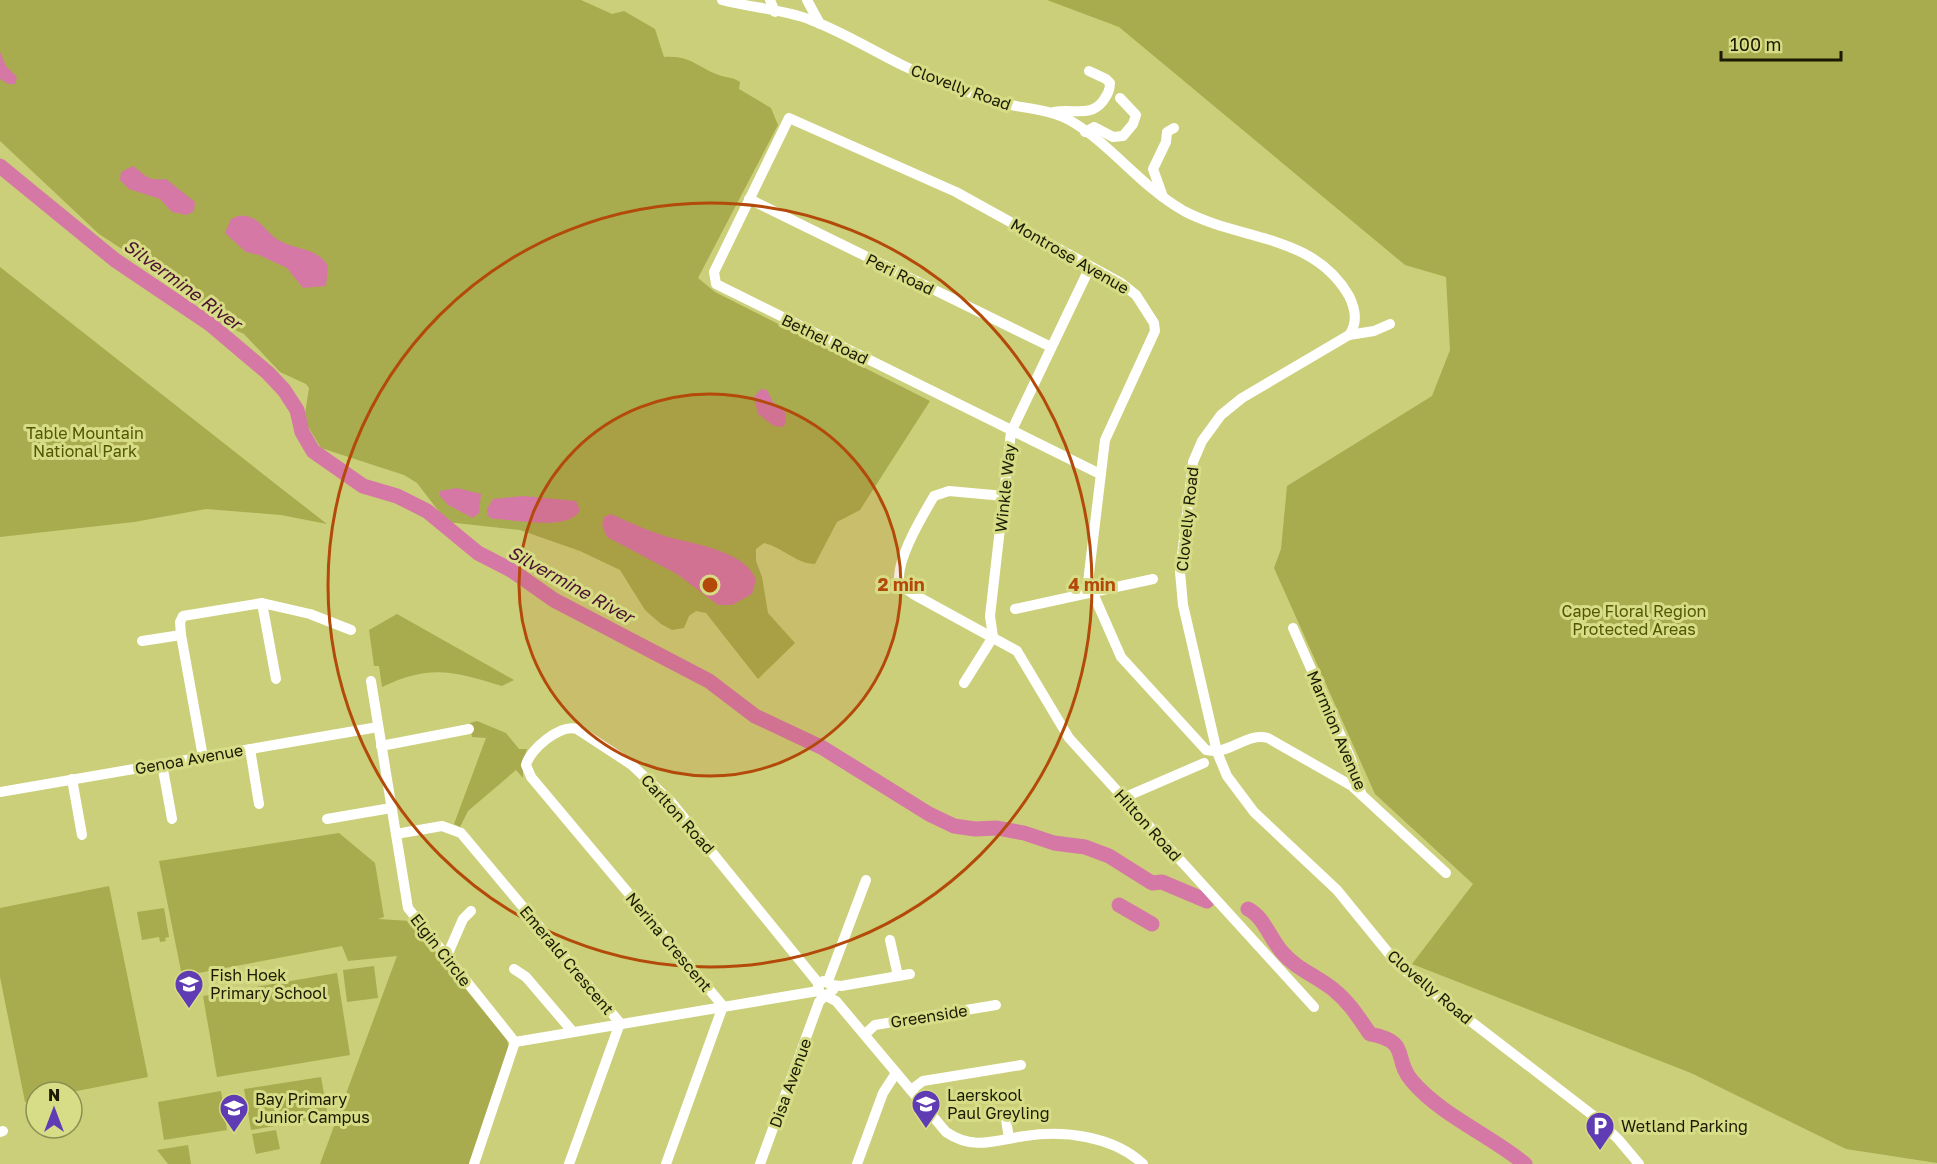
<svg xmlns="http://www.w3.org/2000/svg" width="1937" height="1164" font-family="'Golos Text',sans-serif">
<rect width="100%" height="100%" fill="#cbcf79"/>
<g fill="#a8ab4e">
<path d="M0,0H581L612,14L624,11L655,29L664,57C693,55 698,69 722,76C730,78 734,78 740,82L739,89L771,108L778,125L698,278L715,292L930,401L860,510L837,522L815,564C797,564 782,547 764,543L756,549V561L762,577L768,613L795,643L758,679L706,613L696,611L689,616L684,628L672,630L661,624L645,610L620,570L580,551L520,530L447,522L417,483L404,475L321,448L304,420L309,388L306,384L280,372L244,334L222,324L215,315L154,270L99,234L0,141Z"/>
<path d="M1047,0H1937V1163L1846,1149L1691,1073L1412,964L1473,884L1375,794L1274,568L1281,549L1287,486L1432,396L1450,350L1446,277L1405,265L1119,27Z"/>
<path d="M0,267L282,489L327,524L281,515L206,509L134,522L0,537Z"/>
<path d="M397,614L514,680L502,686C454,671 429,664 382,687L379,666H374L369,630Z"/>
<path d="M477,721L506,733L519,749H527L523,762V778L516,770L468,811L460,827L454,824L486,738L472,737L470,723Z"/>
<path d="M339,833L375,863L384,917L378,919L410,921L507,1040L509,1049L469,1164H320L397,956L348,961L342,946L182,976L159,861Z"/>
<path d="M109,886L148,1077L72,1092H36V1100L25,1102L0,977V908Z"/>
<path d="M164,908L169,937L165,938L166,941L160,942L159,937L142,940L137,912Z"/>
<path d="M374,966L378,998L347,1002L343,970Z"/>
<path d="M337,973L350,1055L217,1077L203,996Z"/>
<path d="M321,1077L328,1117L251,1130L244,1089Z"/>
<path d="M221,1091L227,1130L164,1140L158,1102Z"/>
<path d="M276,1130L280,1149L256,1154L252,1134Z"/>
<path d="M188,1145L191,1164H168L157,1150Z"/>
</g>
<g fill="#d678a5">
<path d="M0,52L6,66L17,77L15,84H8L0,79Z"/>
<path d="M133,166C147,176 147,181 166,179L195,202L194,211L187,215L172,212L160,199L129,189L120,180L121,172Z"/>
<path d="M238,216C259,213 264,232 280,241C297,250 318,248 328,266L326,286L303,288L287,268L259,255L246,252L225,233L231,219Z"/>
<path d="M761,389L767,390L773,402L785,412L786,423L783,427L774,426L758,414L754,397Z"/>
<path d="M457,488L481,494L479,513L473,518L448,505L440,496V491Z"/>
<path d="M523,496L576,501L580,510C569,532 514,519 493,519L488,516L487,509L493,499Z"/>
<path d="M611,514C629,522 648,531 668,537C694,544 746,551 756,580L752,594L732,605H718L677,574L607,537L602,525L604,517Z"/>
</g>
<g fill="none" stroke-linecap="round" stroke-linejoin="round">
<g stroke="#d678a5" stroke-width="15">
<path d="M0,166L115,260L210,324L268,373L284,390L297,410L302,432L313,451L363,486L397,496L427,511L478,553L511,570L554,600L709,681L755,716L823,748L929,814L954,826L975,829L997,828L1024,833L1054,843L1085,847L1109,856L1152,883L1162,882L1207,901"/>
<path d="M1119,905L1152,924"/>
<path d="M1248,909C1263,916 1270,938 1282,952C1296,969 1317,976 1334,990C1349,1002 1359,1018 1370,1034C1412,1042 1392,1058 1412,1081C1442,1116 1490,1135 1525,1164"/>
</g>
<g stroke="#fff" stroke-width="10">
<path d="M722,0C751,8 783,9 811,20C843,32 873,51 904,66C930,78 958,88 984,98C1012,109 1045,106 1071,121C1112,145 1141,187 1184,211C1241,241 1314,234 1349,296C1355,308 1358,323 1349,335L1242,398L1221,415L1202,441L1193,462L1180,572L1183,605L1217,752L1227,776L1254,812L1337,890L1399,966L1595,1117L1618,1139L1639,1164"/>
<path d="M770,0L775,12"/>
<path d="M807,0L820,24"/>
<path d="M1054,112C1073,108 1090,118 1103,101C1107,95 1110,91 1110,83L1106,79L1089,71"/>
<path d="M1085,132L1094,127L1113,137L1123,136L1133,124L1136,115L1120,98"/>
<path d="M1163,197L1153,169L1166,142L1167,132L1174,128"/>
<path d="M749,199L1051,347"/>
<path d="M1349,335L1374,331L1390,324"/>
<path d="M1100,474L716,284L714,272L789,118L956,192L1121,283L1136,295L1154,323L1155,331L1105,440L1088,582L1121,657L1206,750C1229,756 1246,732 1268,738L1352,786L1446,873"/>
<path d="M1004,496L949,491L934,496C923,515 893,564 900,585L913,594L1017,651L1069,738L1314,1007"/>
<path d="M262,603L276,679"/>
<path d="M1015,609L1153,579"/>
<path d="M1293,628L1351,759L1361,793"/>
<path d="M142,641L181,635"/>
<path d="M371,681L408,908L515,1042L474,1164"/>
<path d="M964,683L993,637L990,616L1011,432L1090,267"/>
<path d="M381,746L469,729"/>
<path d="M250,749L259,804"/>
<path d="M203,757L181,635L180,622L183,616L262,603L310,614L351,630"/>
<path d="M162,764L172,819"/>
<path d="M72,779L82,835"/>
<path d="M0,792L378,727"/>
<path d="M1123,798L1204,763"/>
<path d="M327,819L391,808"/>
<path d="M396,834L442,826L461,833L620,1023L569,1164"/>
<path d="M890,940L898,976"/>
<path d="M446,958L463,919L471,911"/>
<path d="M514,969L526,977L573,1032"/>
<path d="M828,981L866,880"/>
<path d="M832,985L841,986L910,974"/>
<path d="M827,995L833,990L832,985L823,981L818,986L820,993L836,1001L946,1132C974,1151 995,1140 1025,1136C1064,1130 1113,1136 1143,1164"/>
<path d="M865,1034L875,1025L996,1005"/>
<path d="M515,1042L818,991"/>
<path d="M911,1090L923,1081L1021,1065"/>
<path d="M1005,1114L1009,1138"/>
<path d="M0,1132L3,1131"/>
<path d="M666,1164L723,1006L531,777L526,765C530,749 560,724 577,729L632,765L671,802L819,984"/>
<path d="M760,1164L819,1002L825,995"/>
<path d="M857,1164L883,1093L896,1073"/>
</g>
</g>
<circle cx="710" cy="585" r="191" fill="#b44a0a" fill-opacity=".12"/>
<g fill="none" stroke="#b44a0a" stroke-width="3">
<circle cx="710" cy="585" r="191"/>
<circle cx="710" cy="585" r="382"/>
</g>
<defs>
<g id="school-pin" transform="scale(1.5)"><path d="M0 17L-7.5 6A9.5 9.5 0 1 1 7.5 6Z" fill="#5f3cb4" stroke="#d7dc86"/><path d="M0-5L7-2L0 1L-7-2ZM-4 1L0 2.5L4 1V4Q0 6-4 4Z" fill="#fff"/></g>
<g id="parking-pin" transform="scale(1.5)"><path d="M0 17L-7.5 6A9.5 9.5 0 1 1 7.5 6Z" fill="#5f3cb4" stroke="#d7dc86"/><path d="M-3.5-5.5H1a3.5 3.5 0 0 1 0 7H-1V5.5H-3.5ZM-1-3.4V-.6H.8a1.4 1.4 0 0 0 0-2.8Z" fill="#fff"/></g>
</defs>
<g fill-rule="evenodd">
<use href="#school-pin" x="189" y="984"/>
<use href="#school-pin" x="926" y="1104"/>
<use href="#school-pin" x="234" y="1108"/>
<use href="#parking-pin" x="1600" y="1126"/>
</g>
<g text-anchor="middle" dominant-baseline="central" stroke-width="6" stroke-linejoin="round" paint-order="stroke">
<g font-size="16" fill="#1a1b02" stroke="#d7dc86">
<text transform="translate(961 87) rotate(20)">Clovelly Road</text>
<text transform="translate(1070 256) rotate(30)">Montrose Avenue</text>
<text transform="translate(900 274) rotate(26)">Peri Road</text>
<text transform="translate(825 339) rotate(26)">Bethel Road</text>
<text transform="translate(1005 488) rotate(-84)">Winkle Way</text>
<text transform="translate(1187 519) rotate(-84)">Clovelly Road</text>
<text transform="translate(1337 730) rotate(67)">Marmion Avenue</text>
<text transform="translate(189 759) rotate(-10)">Genoa Avenue</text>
<text transform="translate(678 814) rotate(48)">Carlton Road</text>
<text transform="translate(1148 825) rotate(48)">Hilton Road</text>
<text transform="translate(669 942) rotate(50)">Nerina Crescent</text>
<text transform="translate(441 950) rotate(52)">Elgin Circle</text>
<text transform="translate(567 960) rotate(50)">Emerald Crescent</text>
<text transform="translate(1430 987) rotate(40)">Clovelly Road</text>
<text transform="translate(929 1016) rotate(-9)">Greenside</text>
<text transform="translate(790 1083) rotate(-70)">Disa Avenue</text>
</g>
<g font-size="16" fill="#535502" stroke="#d7dc86">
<text x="85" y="433">Table Mountain<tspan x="85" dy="18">National Park</tspan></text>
<text x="1634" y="611">Cape Floral Region<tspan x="1634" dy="18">Protected Areas</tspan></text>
</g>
<g font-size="16" fill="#1a1b02" stroke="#d7dc86" text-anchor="start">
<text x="210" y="975">Fish Hoek<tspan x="210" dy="18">Primary School</tspan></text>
<text x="947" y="1095">Laerskool<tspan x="947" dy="18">Paul Greyling</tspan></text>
<text x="255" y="1099">Bay Primary<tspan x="255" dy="18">Junior Campus</tspan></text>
<text x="1621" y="1126">Wetland Parking</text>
</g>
<g font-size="18" font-style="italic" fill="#4b1131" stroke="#d7dc86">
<text transform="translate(183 284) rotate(36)">Silvermine River</text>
<text transform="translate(571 584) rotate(29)">Silvermine River</text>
</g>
</g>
<circle cx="710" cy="585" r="9" fill="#b44a0a" stroke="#d7dc86" stroke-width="3"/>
<g font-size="18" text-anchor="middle" font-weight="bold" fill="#b44a0a" stroke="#d7dc86" stroke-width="6" stroke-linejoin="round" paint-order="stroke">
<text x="901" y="591">2 min</text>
<text x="1092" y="591">4 min</text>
</g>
<g transform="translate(54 1110)"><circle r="28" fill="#d7dc86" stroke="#8b8f51" stroke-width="1.5"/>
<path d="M0-4.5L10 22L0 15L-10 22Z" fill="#5f3cb4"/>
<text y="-9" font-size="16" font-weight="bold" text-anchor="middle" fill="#1a1b02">N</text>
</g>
<path d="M1721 51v9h120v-9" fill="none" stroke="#1a1b02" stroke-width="3"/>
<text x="1730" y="51" font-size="18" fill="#1a1b02" stroke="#d7dc86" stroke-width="4.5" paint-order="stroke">100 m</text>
</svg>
